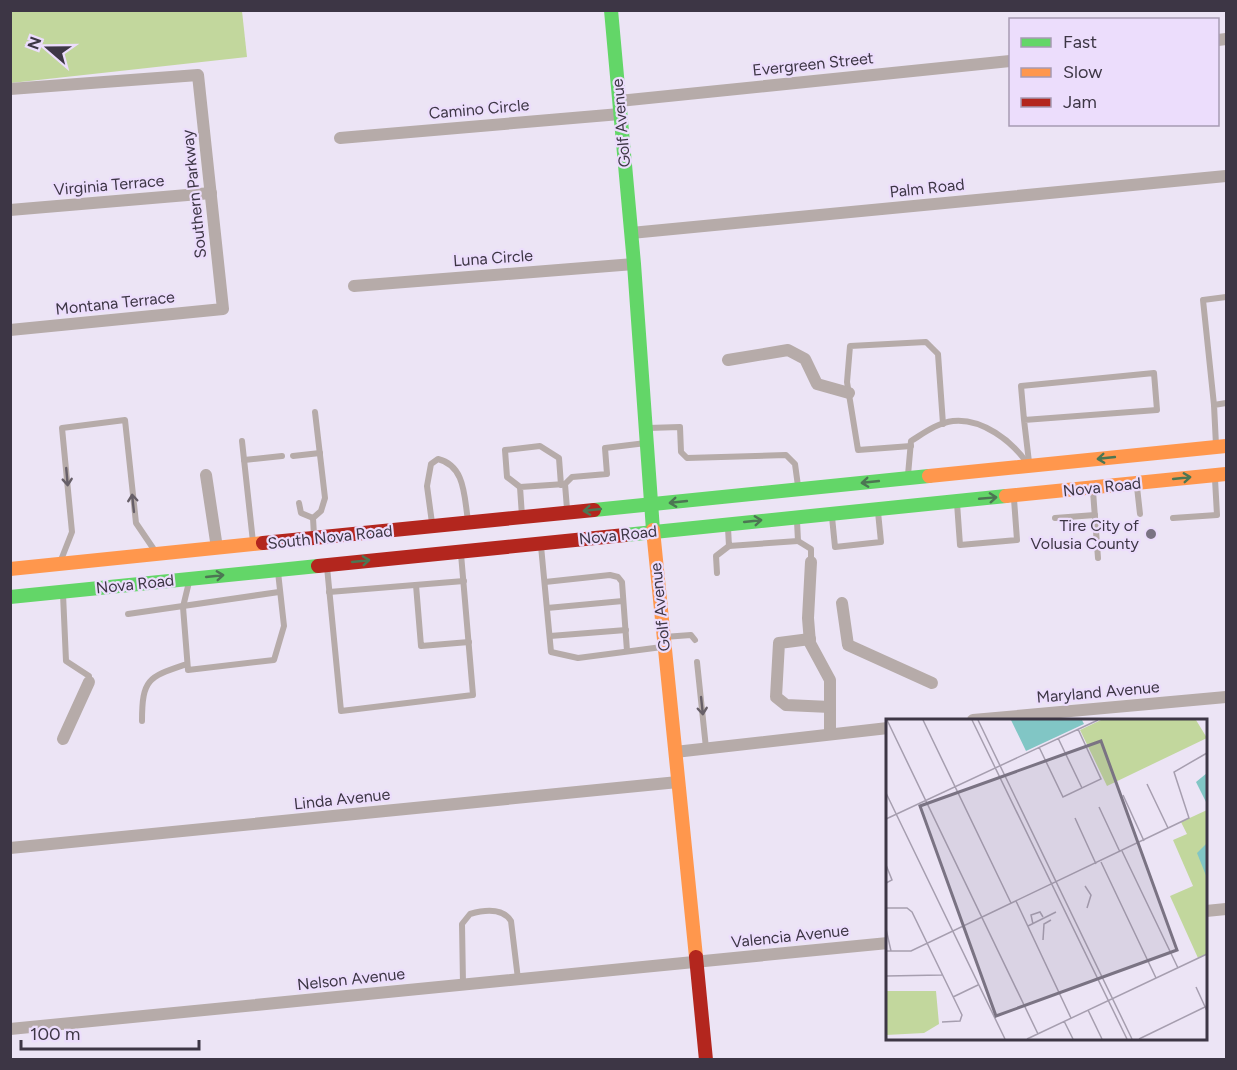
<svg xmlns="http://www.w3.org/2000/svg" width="1237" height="1070" font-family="Figtree,sans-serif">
<rect width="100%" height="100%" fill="#ece4f5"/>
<path fill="#c2d79d" d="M11,11H242L247,57L11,83Z"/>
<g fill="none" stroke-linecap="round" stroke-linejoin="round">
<g stroke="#b6aba9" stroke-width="6">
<path d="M1214,405L1203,300L1226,297"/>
<path d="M1024,420L1021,386L1154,373L1157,410L1024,420L1029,462"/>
<path d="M648,428L680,427L681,452L687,458L786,455L795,464L798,486"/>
<path d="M242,441L253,542"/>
<path d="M1216,445L1214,405L1226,403"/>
<path d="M911,446L858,450L847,382L850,346L926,342L938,354L943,424"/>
<path d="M293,456L320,453"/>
<path d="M244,460L282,456"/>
<path d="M908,475L911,441C924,433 937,423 953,421C982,418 1012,441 1027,463"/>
<path d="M565,484L572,477L607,474L605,448L646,443"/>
<path d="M520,487L507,477L505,450L540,446L559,458L561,485"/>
<path d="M1137,487L1140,514"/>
<path d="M1093,491L1098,558"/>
<path d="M299,503L301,513L313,518"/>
<path d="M957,503L960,545L1017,540L1014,499"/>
<path d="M522,516L520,487L565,484L567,509"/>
<path d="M832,517L835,547L881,542L878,512"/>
<path d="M1055,518L1095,515"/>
<path d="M1173,518L1217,515L1215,479"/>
<path d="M432,523L427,486L431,464L438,459C466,466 464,498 468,520"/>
<path d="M728,528L729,546L798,541L797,521"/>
<path d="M314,535L313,518L321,511L325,498L315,412"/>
<path d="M798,541L811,549V562"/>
<path d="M541,546L551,652L578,658L662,647"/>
<path d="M61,560L72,532L62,428L125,420L136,523L155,551"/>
<path d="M327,567L341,711L473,695L461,554"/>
<path d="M717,573L716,556L729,546"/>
<path d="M189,582L183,607L188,670L274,660L284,626L278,572"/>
<path d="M545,582L610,575L618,577L622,582L627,651"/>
<path d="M416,585L421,646L469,642"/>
<path d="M329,592L464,581"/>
<path d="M63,594L66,661L89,676V682"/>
<path d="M547,608L623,601"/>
<path d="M128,614L279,592"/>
<path d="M550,636L626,630"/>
<path d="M664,637L691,635L695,640"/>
<path d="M697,662L706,748"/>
<path d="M142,721C142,678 149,677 187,664"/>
<path d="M463,984L462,924L470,914C484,910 502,907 511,921L518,979"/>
</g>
<g stroke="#b6aba9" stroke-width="12">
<path d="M1218,40L1226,39"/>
<path d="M10,89L198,75L223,309L10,330"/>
<path d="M619,101L1010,61"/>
<path d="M340,138L620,114"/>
<path d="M10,210L211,193"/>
<path d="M631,233L1226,176"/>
<path d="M354,286L634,264"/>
<path d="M728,360L788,350L805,359L817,384L849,393"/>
<path d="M206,475L217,548"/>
<path d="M811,562L808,618L810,643L830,680V734"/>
<path d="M842,603L848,645L932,683"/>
<path d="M810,639L779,643L776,697L786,705L830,707"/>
<path d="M973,720L1226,697"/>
<path d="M63,739L89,682"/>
<path d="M675,752L888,728"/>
<path d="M10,848L678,782"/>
<path d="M1206,911L1226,909"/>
<path d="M10,1029L888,943"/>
</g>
<g stroke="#63d668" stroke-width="14">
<path d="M611,10L634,264L653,530"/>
<path d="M594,510L929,476"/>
<path d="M625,535L1006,496"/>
<path d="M10,597L318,566"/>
</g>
<g stroke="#ff974d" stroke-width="14">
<path d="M929,476L1226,446"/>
<path d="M1006,496L1226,474"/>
<path d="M653,530L696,957"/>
<path d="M10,569L263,543"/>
</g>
<g stroke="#b3261e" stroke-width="14">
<path d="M263,543L594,510"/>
<path d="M318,566L625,535"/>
<path d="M696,957L706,1060"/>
</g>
</g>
<defs><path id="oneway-shaft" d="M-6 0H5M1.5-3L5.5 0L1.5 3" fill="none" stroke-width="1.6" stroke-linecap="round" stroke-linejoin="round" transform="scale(1.5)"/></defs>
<g stroke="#4c7653">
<use href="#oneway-shaft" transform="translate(1106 458) rotate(174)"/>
<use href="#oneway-shaft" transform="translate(1182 478) rotate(-6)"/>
<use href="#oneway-shaft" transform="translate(870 482) rotate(174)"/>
<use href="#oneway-shaft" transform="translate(988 498) rotate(-5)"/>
<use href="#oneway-shaft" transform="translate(678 502) rotate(174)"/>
<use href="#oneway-shaft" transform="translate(592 510) rotate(174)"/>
<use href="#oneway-shaft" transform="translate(753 521) rotate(-6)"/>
<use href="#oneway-shaft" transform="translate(361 561) rotate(-6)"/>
<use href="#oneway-shaft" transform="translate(215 576) rotate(-6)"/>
</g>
<g stroke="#675f68">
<use href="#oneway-shaft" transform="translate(67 477) rotate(85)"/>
<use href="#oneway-shaft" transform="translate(133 503) rotate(-96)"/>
<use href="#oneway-shaft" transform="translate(702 706) rotate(84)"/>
</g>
<circle fill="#7a7383" stroke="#ecddfc" stroke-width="2" cx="1151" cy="534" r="6"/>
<g text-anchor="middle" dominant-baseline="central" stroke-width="4.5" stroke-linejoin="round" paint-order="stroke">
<g font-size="16" fill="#3d3645" stroke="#ecddfc">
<text transform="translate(813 64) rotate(-6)">Evergreen Street</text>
<text transform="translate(479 109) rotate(-5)">Camino Circle</text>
<text transform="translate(621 123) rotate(-95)">Golf Avenue</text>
<text transform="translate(109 185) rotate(-5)">Virginia Terrace</text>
<text transform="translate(927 188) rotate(-6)">Palm Road</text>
<text transform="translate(194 194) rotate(-96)">Southern Parkway</text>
<text transform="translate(493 258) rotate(-4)">Luna Circle</text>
<text transform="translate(115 303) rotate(-6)">Montana Terrace</text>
<text transform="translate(1102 487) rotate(-6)">Nova Road</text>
<text transform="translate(618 535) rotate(-6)">Nova Road</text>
<text transform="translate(330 537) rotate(-6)">South Nova Road</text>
<text transform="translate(135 584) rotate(-6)">Nova Road</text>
<text transform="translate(660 607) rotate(-96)">Golf Avenue</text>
<text transform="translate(1098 692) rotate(-5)">Maryland Avenue</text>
<text transform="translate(342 799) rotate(-6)">Linda Avenue</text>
<text transform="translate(790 936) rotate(-6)">Valencia Avenue</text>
<text transform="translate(351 979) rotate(-6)">Nelson Avenue</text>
</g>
<g font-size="16" fill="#3d3645" stroke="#ecddfc" text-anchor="end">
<text x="1139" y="525">Tire City of<tspan x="1139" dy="18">Volusia County</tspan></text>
</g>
</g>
<g transform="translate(886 719)">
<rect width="321" height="321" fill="#ece4f5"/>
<path d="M215,1H310L321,19L221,67L194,11ZM321,91V235L312,239L284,177L307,167L287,121L301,115L295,103ZM0,272H50L53,305L38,314L0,316Z" fill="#c2d79d"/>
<path d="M125,1H196L198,5L140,32ZM321,54V85L310,63ZM321,124V159L311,134Z" fill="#81c6c5"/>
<path fill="none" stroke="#a69eaf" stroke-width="1.5" d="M1,1L152,315M37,1L125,184M86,1L241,320M92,1L246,320M172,19L196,69M153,28L177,78L215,60L192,10M261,65L282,109M0,74L119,320M237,76L258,122M213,88L234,133M189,99L210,145M0,100L212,1M236,132L292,249M215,143L270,259M0,146L6,161L0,164M199,167L205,176L201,189M130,182L185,299M0,189H21L26,193L76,296L74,302L56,303M147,205L145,196L154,193L157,198M142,207L170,193M0,210L5,232M157,221L158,205L165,201M0,232H25L303,99L288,53L321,34M0,257L56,256M310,268L321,292M67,278L92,266M202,291L216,320M178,302L187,320M141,320L321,235M253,320L321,287"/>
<path fill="#7a7383" fill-opacity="0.15" stroke="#7a7383" stroke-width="3" d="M215,22L291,231L110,297L34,87Z"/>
<rect width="321" height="321" fill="none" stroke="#3d3645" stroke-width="3"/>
</g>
<rect width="1237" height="1070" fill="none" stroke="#3d3645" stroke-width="24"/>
<rect x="1009" y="18" width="210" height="108" fill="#ecddfc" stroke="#a69ab3" stroke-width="1.5"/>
<rect x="1021" y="38" width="30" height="9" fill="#63d668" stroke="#a69ab3" stroke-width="1.5"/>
<text x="1063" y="48" font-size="18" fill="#3d3645">Fast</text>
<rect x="1021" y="68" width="30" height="9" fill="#ff974d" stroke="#a69ab3" stroke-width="1.5"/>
<text x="1063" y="78" font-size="18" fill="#3d3645">Slow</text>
<rect x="1021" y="98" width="30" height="9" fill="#b3261e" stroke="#a69ab3" stroke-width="1.5"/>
<text x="1063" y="108" font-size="18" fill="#3d3645">Jam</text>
<g transform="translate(48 48) rotate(290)" stroke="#ecddfc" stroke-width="4.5" paint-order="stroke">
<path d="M0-4.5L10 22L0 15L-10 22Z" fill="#3d3645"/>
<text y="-9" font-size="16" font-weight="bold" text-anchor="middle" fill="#3d3645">N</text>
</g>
<path d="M21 1040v9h178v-9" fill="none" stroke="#3d3645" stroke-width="3"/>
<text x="30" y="1040" font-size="18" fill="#3d3645" stroke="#ecddfc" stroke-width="4.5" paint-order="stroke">100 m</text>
</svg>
